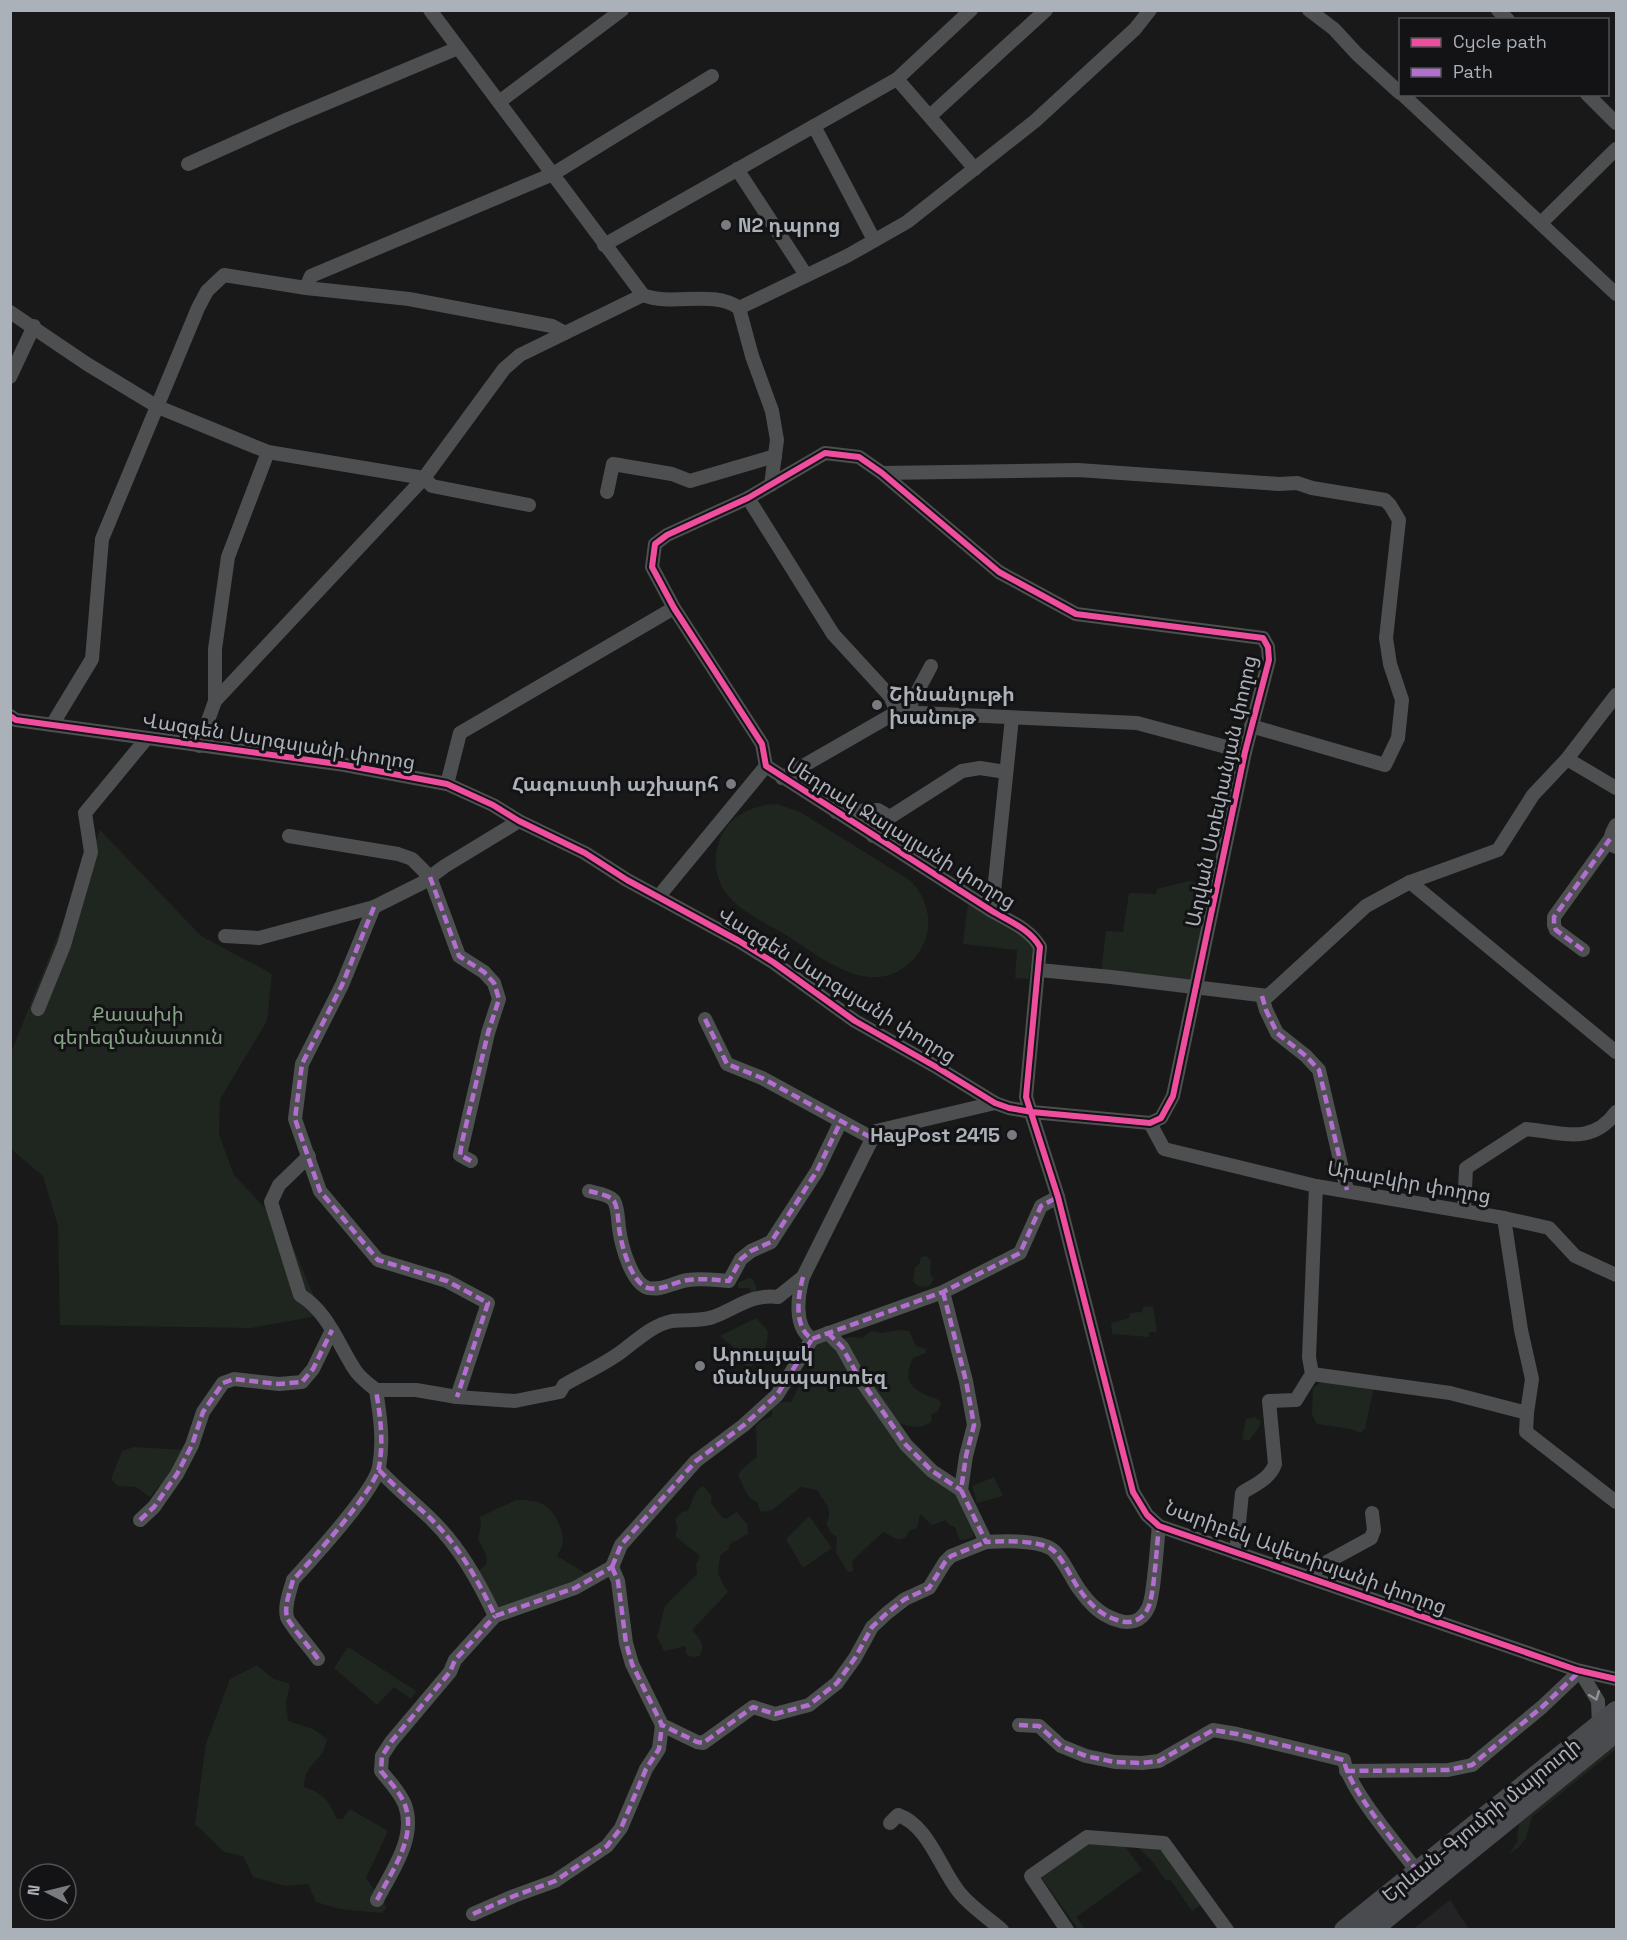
<svg xmlns="http://www.w3.org/2000/svg" width="1627" height="1940" font-family="'Space Grotesk','Noto Sans Armenian',sans-serif">
<rect width="100%" height="100%" fill="#191919"/>
<path fill="#232325" d="M1450,1900L1469,1929H1413Z"/>
<g fill="#1f261f">
<path d="M777,804L800,812L908,879C922,890 930,910 928,928C926,943 918,957 906,966C866,997 820,956 786,935C766,923 740,912 726,893C716,880 713,862 718,845C725,818 750,805 777,804Z"/>
<path d="M100,830L201,936L272,974L267,1021L220,1099L219,1135L234,1175L262,1205L284,1226L322,1315L251,1328L60,1325L58,1226L43,1176L11,1149L10,1055Z"/>
<path d="M1189,881L1211,884L1197,986L1101,972L1106,931L1123,932L1129,893L1156,894L1157,889Z"/>
<path d="M968,904L1026,939L1033,946L1029,979L1015,978L1017,950L963,944Z"/>
<path d="M926,1256L931,1261L930,1274L934,1279L929,1287L919,1286L913,1282L915,1267L919,1264L921,1257Z"/>
<path d="M748,1278L753,1279L757,1288L756,1293H751L750,1288H738V1283Z"/>
<path d="M1153,1306L1157,1332H1149V1337L1112,1334L1111,1323L1129,1318L1130,1313L1142,1312L1143,1307Z"/>
<path d="M756,1318L768,1331C766,1353 765,1356 747,1369L736,1349L720,1336Z"/>
<path d="M901,1330L909,1331L916,1346L926,1349V1353L913,1358C905,1375 906,1385 924,1394C930,1398 935,1396 941,1402L938,1411L931,1415L932,1421C922,1430 910,1427 898,1423L902,1444L960,1495L973,1530V1537L964,1540L959,1539L955,1527L949,1525L946,1520L932,1525L920,1514L917,1528L909,1531L906,1537L899,1540L883,1532L852,1561L853,1571L848,1572L836,1553L837,1537L831,1533L826,1523C835,1512 823,1500 817,1490L801,1487L772,1510L761,1512L757,1502C745,1497 744,1486 738,1475L742,1469L757,1457L756,1426L761,1421L772,1416V1407L779,1402H791L799,1386L809,1388L813,1386L815,1381L809,1368C816,1359 812,1349 819,1340L842,1341C849,1333 856,1340 864,1337C867,1335 869,1332 872,1331L882,1333Z"/>
<path d="M1325,1379L1374,1386L1365,1429L1361,1433L1351,1429L1317,1424L1312,1415L1313,1388Z"/>
<path d="M1254,1417L1261,1421L1259,1427L1249,1441L1242,1439L1246,1419Z"/>
<path d="M134,1447L186,1450L164,1487L159,1486L150,1497L136,1487L118,1486L111,1479L122,1451Z"/>
<path d="M994,1477L1003,1496L977,1503L972,1486Z"/>
<path d="M703,1486L712,1496L711,1503L722,1517L726,1519L737,1512L747,1524L748,1534L730,1544L728,1550L721,1554C716,1574 718,1576 728,1592L692,1630C700,1639 705,1643 700,1656L692,1657L686,1654V1646L664,1651L657,1637L665,1606L697,1574L696,1564L700,1556L675,1536L678,1528L675,1520L682,1512L688,1511C693,1501 693,1492 703,1486Z"/>
<path d="M516,1500C525,1500 536,1500 544,1505C555,1511 564,1531 563,1543C562,1547 559,1552 557,1556L587,1574L584,1579L499,1608L486,1589L478,1572L487,1563L486,1554L478,1539L481,1527L480,1517Z"/>
<path d="M809,1516L832,1548L803,1568L786,1539Z"/>
<path d="M348,1647L416,1691L411,1699L394,1687L377,1705L334,1668Z"/>
<path d="M257,1665L274,1679L290,1684L286,1702L288,1721L313,1729L327,1739C326,1743 325,1749 322,1753C313,1766 304,1769 304,1787C322,1793 329,1800 336,1818L342,1820L350,1809L388,1831L366,1878L387,1908L381,1913L340,1909L316,1902L308,1884L285,1886L253,1877L243,1856L224,1852L195,1824L206,1744L230,1679Z"/>
<path d="M1616,1739V1749L1532,1817L1526,1838L1519,1847L1509,1854L1518,1841L1517,1835L1521,1815Z"/>
<path d="M1093,1840L1122,1842L1142,1870L1076,1917L1085,1929H1078L1040,1876Z"/>
<path d="M1137,1846L1163,1850L1201,1905L1192,1911L1170,1879L1166,1881L1152,1861Z"/>
</g>
<g fill="none" stroke-linecap="round" stroke-linejoin="round">
<g stroke="#4d4f51" stroke-width="14">
<path d="M430,10L643,295C673,307 712,289 739,308"/>
<path d="M1309,10L1334,29L1357,54L1400,93"/>
<path d="M1498,10L1508,20"/>
<path d="M897,79L975,169"/>
<path d="M1402,94L1616,294"/>
<path d="M1587,94L1616,123"/>
<path d="M499,102L622,10"/>
<path d="M930,116L1046,10"/>
<path d="M814,126L874,240"/>
<path d="M188,164L286,120L458,48"/>
<path d="M737,169L806,275"/>
<path d="M1541,223L1616,149"/>
<path d="M604,245L897,79L971,10"/>
<path d="M306,288L311,276L553,174L712,76"/>
<path d="M739,308L847,256L907,222L1035,121L1135,29L1150,10"/>
<path d="M739,308L752,356L772,411L777,440L771,485"/>
<path d="M10,312L87,364L158,407L268,452L424,478L432,486L529,505"/>
<path d="M10,377L34,326"/>
<path d="M882,473L1078,470L1279,484L1297,483L1312,488L1385,500L1390,505L1399,520L1386,638L1390,664L1402,700L1398,738L1385,765L1251,726"/>
<path d="M607,492L613,464L672,474L690,481L775,456"/>
<path d="M748,498L833,634L890,696L897,712"/>
<path d="M215,701V649L228,557L268,452"/>
<path d="M897,712L1137,723L1245,752"/>
<path d="M906,713L931,666"/>
<path d="M10,716L16,720L345,765L447,784L493,805L519,821L585,853L627,880L739,941L773,962L855,1021L938,1068L995,1103L1009,1108L1032,1112L1150,1123L1161,1118L1173,1096L1245,752L1269,660L1268,647L1263,638L1076,614L999,572L882,473L859,457L825,453L748,498L667,535L655,544L652,567L674,608L762,744L766,766L992,911C1009,921 1030,929 1040,947L1026,1097L1058,1197L1133,1492L1147,1515L1159,1526L1577,1670L1616,1679"/>
<path d="M52,725L92,659L102,539L198,308L207,291L224,275L306,288L409,299L552,326L565,333"/>
<path d="M199,746L215,701L424,478L504,369L520,355L643,295"/>
<path d="M1567,759L1616,788"/>
<path d="M782,778L897,712"/>
<path d="M447,784L460,733L674,608"/>
<path d="M836,812L878,810L890,817"/>
<path d="M1616,825C1612,832 1609,837 1612,845L1616,847"/>
<path d="M289,836L398,854L412,859L430,877L459,956L484,972L494,983L499,999L488,1033L460,1155L471,1161"/>
<path d="M873,836L890,817L962,771L980,768L1006,772"/>
<path d="M1410,882L1616,1052"/>
<path d="M659,896L766,766"/>
<path d="M374,907L342,985L302,1064L295,1119L320,1191L378,1260L447,1281L488,1303L457,1397"/>
<path d="M992,911L1012,718"/>
<path d="M225,936L259,938L374,907L422,883L445,866L519,821"/>
<path d="M1583,950L1556,930L1554,925V917L1610,839"/>
<path d="M1039,970L1111,977L1268,996L1366,906L1410,882L1498,850L1533,795L1567,759L1616,695"/>
<path d="M1262,996L1266,1010L1277,1033L1306,1056L1319,1070L1347,1190"/>
<path d="M38,1009L64,945L91,852L85,813L147,738"/>
<path d="M705,1019L727,1064L762,1078L872,1138"/>
<path d="M1150,1123L1164,1149L1316,1186L1504,1218L1521,1330L1532,1379L1527,1413L1526,1432L1616,1502"/>
<path d="M309,1156L279,1185L271,1202L300,1295C328,1312 338,1344 355,1370C360,1378 369,1384 376,1390C380,1415 384,1441 379,1467C375,1491 311,1560 293,1580C290,1591 284,1606 287,1617C288,1623 313,1651 318,1659"/>
<path d="M589,1191C596,1193 610,1195 614,1201C618,1208 618,1220 619,1228C621,1244 631,1283 648,1288C662,1291 674,1282 688,1280C702,1278 715,1280 729,1281L741,1259L751,1251L771,1242L817,1171L841,1121"/>
<path d="M1464,1210L1466,1168L1526,1129C1561,1132 1592,1146 1616,1112"/>
<path d="M1504,1218L1549,1228L1575,1256L1616,1275"/>
<path d="M943,1292L966,1381L974,1425L966,1456L961,1490L986,1542C1002,1541 1035,1540 1050,1548C1061,1554 1071,1578 1079,1589C1089,1603 1100,1615 1117,1620C1130,1625 1142,1621 1148,1608C1154,1598 1157,1542 1159,1526"/>
<path d="M828,1333L842,1347L858,1376L906,1445L932,1471L961,1490"/>
<path d="M812,1339C793,1327 798,1295 803,1277L876,1131L995,1103"/>
<path d="M812,1339L943,1292L1020,1253L1041,1206L1058,1197"/>
<path d="M1312,1374L1450,1393L1527,1413"/>
<path d="M376,1390H416L457,1397L515,1401L560,1392L564,1385C583,1374 603,1365 621,1352C636,1341 652,1325 672,1321C686,1319 698,1322 713,1317C738,1308 749,1294 778,1297L803,1277"/>
<path d="M379,1470C396,1488 412,1501 430,1518C459,1546 478,1580 495,1616L575,1588L612,1567"/>
<path d="M140,1520L154,1507L177,1474L192,1445L203,1412L223,1383L234,1379L279,1384L302,1382L313,1369L332,1330"/>
<path d="M1236,1553L1242,1493C1254,1485 1270,1479 1275,1464L1269,1401L1296,1400L1312,1374L1309,1357L1316,1186"/>
<path d="M612,1567L618,1581L626,1643L632,1664L662,1725L697,1742L703,1743L753,1707L775,1714L809,1705L837,1683L855,1658L872,1627L887,1613L905,1599L929,1588L945,1562L951,1556L986,1542"/>
<path d="M612,1567L621,1545L696,1461L744,1425L777,1395L812,1339"/>
<path d="M1307,1577L1327,1562L1371,1538L1374,1530L1372,1513"/>
<path d="M1580,1671L1598,1701L1599,1725"/>
<path d="M1019,1725L1039,1726L1061,1746L1086,1756L1115,1762L1142,1763L1159,1761L1213,1730L1237,1734L1344,1760C1348,1788 1398,1846 1417,1871"/>
<path d="M1346,1771L1448,1770L1472,1765L1542,1707L1580,1671"/>
<path d="M890,1823L898,1815C928,1825 940,1868 959,1892C970,1906 988,1918 1002,1930"/>
<path d="M377,1900C391,1872 417,1838 405,1805C400,1792 389,1781 381,1771L382,1756L391,1742L450,1672L455,1660L495,1616"/>
<path d="M473,1914L514,1896L555,1881L607,1846L621,1828L646,1769L659,1749L662,1725"/>
<path d="M1067,1930L1031,1876L1087,1837L1164,1843L1227,1930"/>
</g>
<g stroke="#4a4b4e" stroke-width="20">
<path d="M1344,1930L1616,1711"/>
<path d="M1372,1930L1616,1732"/>
</g>
<g stroke="#b36fd0" stroke-width="4.5" stroke-dasharray="9 4.5" stroke-linecap="butt">
<path d="M430,877L459,956L484,972L494,983L499,999L488,1033L462,1142L460,1155L471,1161"/>
<path d="M374,907L342,985L302,1064L295,1119L320,1191L378,1260L447,1281L488,1303L457,1397"/>
<path d="M1583,950L1556,930L1554,925V917L1610,839"/>
<path d="M1262,996L1266,1010L1277,1033L1306,1056L1319,1070L1347,1190"/>
<path d="M705,1019L727,1064L762,1078L872,1138"/>
<path d="M589,1191C596,1193 610,1195 614,1201C618,1208 618,1220 619,1228C621,1244 631,1283 648,1288C662,1291 674,1282 688,1280C702,1278 715,1280 729,1281L741,1259L751,1251L771,1242L817,1171L841,1121"/>
<path d="M803,1277C798,1295 793,1327 812,1339"/>
<path d="M943,1292L966,1381L974,1425L966,1456L961,1490L986,1542C1002,1541 1035,1540 1050,1548C1061,1554 1071,1578 1079,1589C1089,1603 1100,1615 1117,1620C1130,1625 1142,1621 1148,1608C1154,1598 1157,1542 1159,1526"/>
<path d="M828,1333L842,1347L858,1376L906,1445L932,1471L961,1490"/>
<path d="M812,1339L943,1292L1020,1253L1041,1206L1058,1197"/>
<path d="M379,1470C396,1488 412,1501 430,1518C459,1546 478,1580 495,1616L575,1588L612,1567"/>
<path d="M140,1520L154,1507L177,1474L192,1445L203,1412L223,1383L234,1379L279,1384L302,1382L313,1369L332,1330"/>
<path d="M612,1567L618,1581L626,1643L632,1664L662,1725L697,1742L703,1743L753,1707L775,1714L809,1705L837,1683L855,1658L872,1627L887,1613L905,1599L929,1588L945,1562L951,1556L986,1542"/>
<path d="M612,1567L621,1545L696,1461L744,1425L777,1395L812,1339"/>
<path d="M318,1659C313,1651 288,1623 287,1617C284,1606 290,1591 293,1580C311,1560 375,1491 379,1467C384,1441 380,1415 376,1390"/>
<path d="M1019,1725L1039,1726L1061,1746L1086,1756L1115,1762L1142,1763L1159,1761L1213,1730L1237,1734L1344,1760C1348,1788 1398,1846 1417,1871"/>
<path d="M1346,1771L1448,1770L1472,1765L1542,1707L1580,1671"/>
<path d="M377,1900C391,1872 417,1838 405,1805C400,1792 389,1781 381,1771L382,1756L391,1742L450,1672L455,1660L495,1616"/>
<path d="M473,1914L514,1896L555,1881L607,1846L621,1828L646,1769L659,1749L662,1725"/>
</g>
<g stroke="#131315" stroke-width="10">
<path id="cycleway" d="M10,716L16,720L345,765L447,784L493,805L519,821L585,853L627,880L739,941L773,962L855,1021L938,1068L995,1103L1009,1108L1032,1112L1150,1123L1161,1118L1173,1096L1245,752L1269,660L1268,647L1263,638L1076,614L999,572L882,473L859,457L825,453L748,498L667,535L655,544L652,567L674,608L762,744L766,766L992,911C1009,921 1030,929 1040,947L1026,1097L1058,1197L1133,1492L1147,1515L1159,1526L1577,1670L1616,1679"/>
</g>
<use href="#cycleway" stroke="#ef4d9e" stroke-width="6"/>
</g>
<defs><path id="oneway-chevron" d="M-2-3.5L2.5 0L-2 3.5" fill="none" stroke-width="1.6" stroke-linecap="round" stroke-linejoin="round" transform="scale(1.5)"/></defs>
<use stroke="#8f9499" href="#oneway-chevron" transform="translate(1595 1696) rotate(69)"/>
<g fill="#787c80" stroke="#131315" stroke-width="2">
<circle cx="726" cy="225" r="6"/>
<circle cx="877" cy="705" r="6"/>
<circle cx="731" cy="784" r="6"/>
<circle cx="1012" cy="1135" r="6"/>
<circle cx="700" cy="1366" r="6"/>
</g>
<g text-anchor="middle" dominant-baseline="central" stroke-width="6" stroke-linejoin="round" paint-order="stroke">
<g font-size="20" font-weight="bold" fill="#abb1b8" stroke="#131315" text-anchor="start">
<text x="738" y="225">N2 դպրոց</text>
<text x="889" y="694">Շինանյութի<tspan x="889" dy="23">խանութ</tspan></text>
<text x="719" y="784" text-anchor="end">Հագուստի աշխարհ</text>
<text x="1000" y="1135" text-anchor="end">HayPost 2415</text>
<text x="712" y="1354">Արուսյակ<tspan x="712" dy="23">մանկապարտեզ</tspan></text>
</g>
<g font-size="20" fill="#abb1b8" stroke="#131315">
<text transform="translate(279 741) rotate(9)">Վազգեն Սարգսյանի փողոց</text>
<text transform="translate(1221 791) rotate(-78)">Աղվան Ստեփանյան փողոց</text>
<text transform="translate(901 833) rotate(32)">Սեդրակ Ջալալյանի փողոց</text>
<text transform="translate(837 985) rotate(32)">Վազգեն Սարգսյանի փողոց</text>
<text transform="translate(1409 1182) rotate(10)">Արաբկիր փողոց</text>
<text transform="translate(1306 1557) rotate(20)">Նարիբեկ Ավետիսյանի փողոց</text>
<text transform="translate(1481 1820) rotate(-39)">Երևան-Գյումրի մայրուղի</text>
</g>
<g font-size="20" fill="#86a284" stroke="#131315">
<text x="138" y="1014">Քասախի<tspan x="138" dy="23">գերեզմանատուն</tspan></text>
</g>
</g>
<rect width="1627" height="1940" fill="none" stroke="#abb1b8" stroke-width="24"/>
<rect x="1399" y="18" width="210" height="78" fill="#131315" stroke="#505256" stroke-width="1.5"/>
<rect x="1411" y="38" width="30" height="9" fill="#ef4d9e" stroke="#505256" stroke-width="1.5"/>
<text x="1453" y="48" font-size="18" fill="#abb1b8">Cycle path</text>
<rect x="1411" y="68" width="30" height="9" fill="#b36fd0" stroke="#505256" stroke-width="1.5"/>
<text x="1453" y="78" font-size="18" fill="#abb1b8">Path</text>
<g transform="translate(48 1892) rotate(277)"><circle r="28" fill="#131315" stroke="#505256" stroke-width="1.5"/>
<path d="M0-4.5L10 22L0 15L-10 22Z" fill="#787c80"/>
<text y="-9" font-size="16" font-weight="bold" text-anchor="middle" fill="#abb1b8">N</text>
</g>
</svg>
